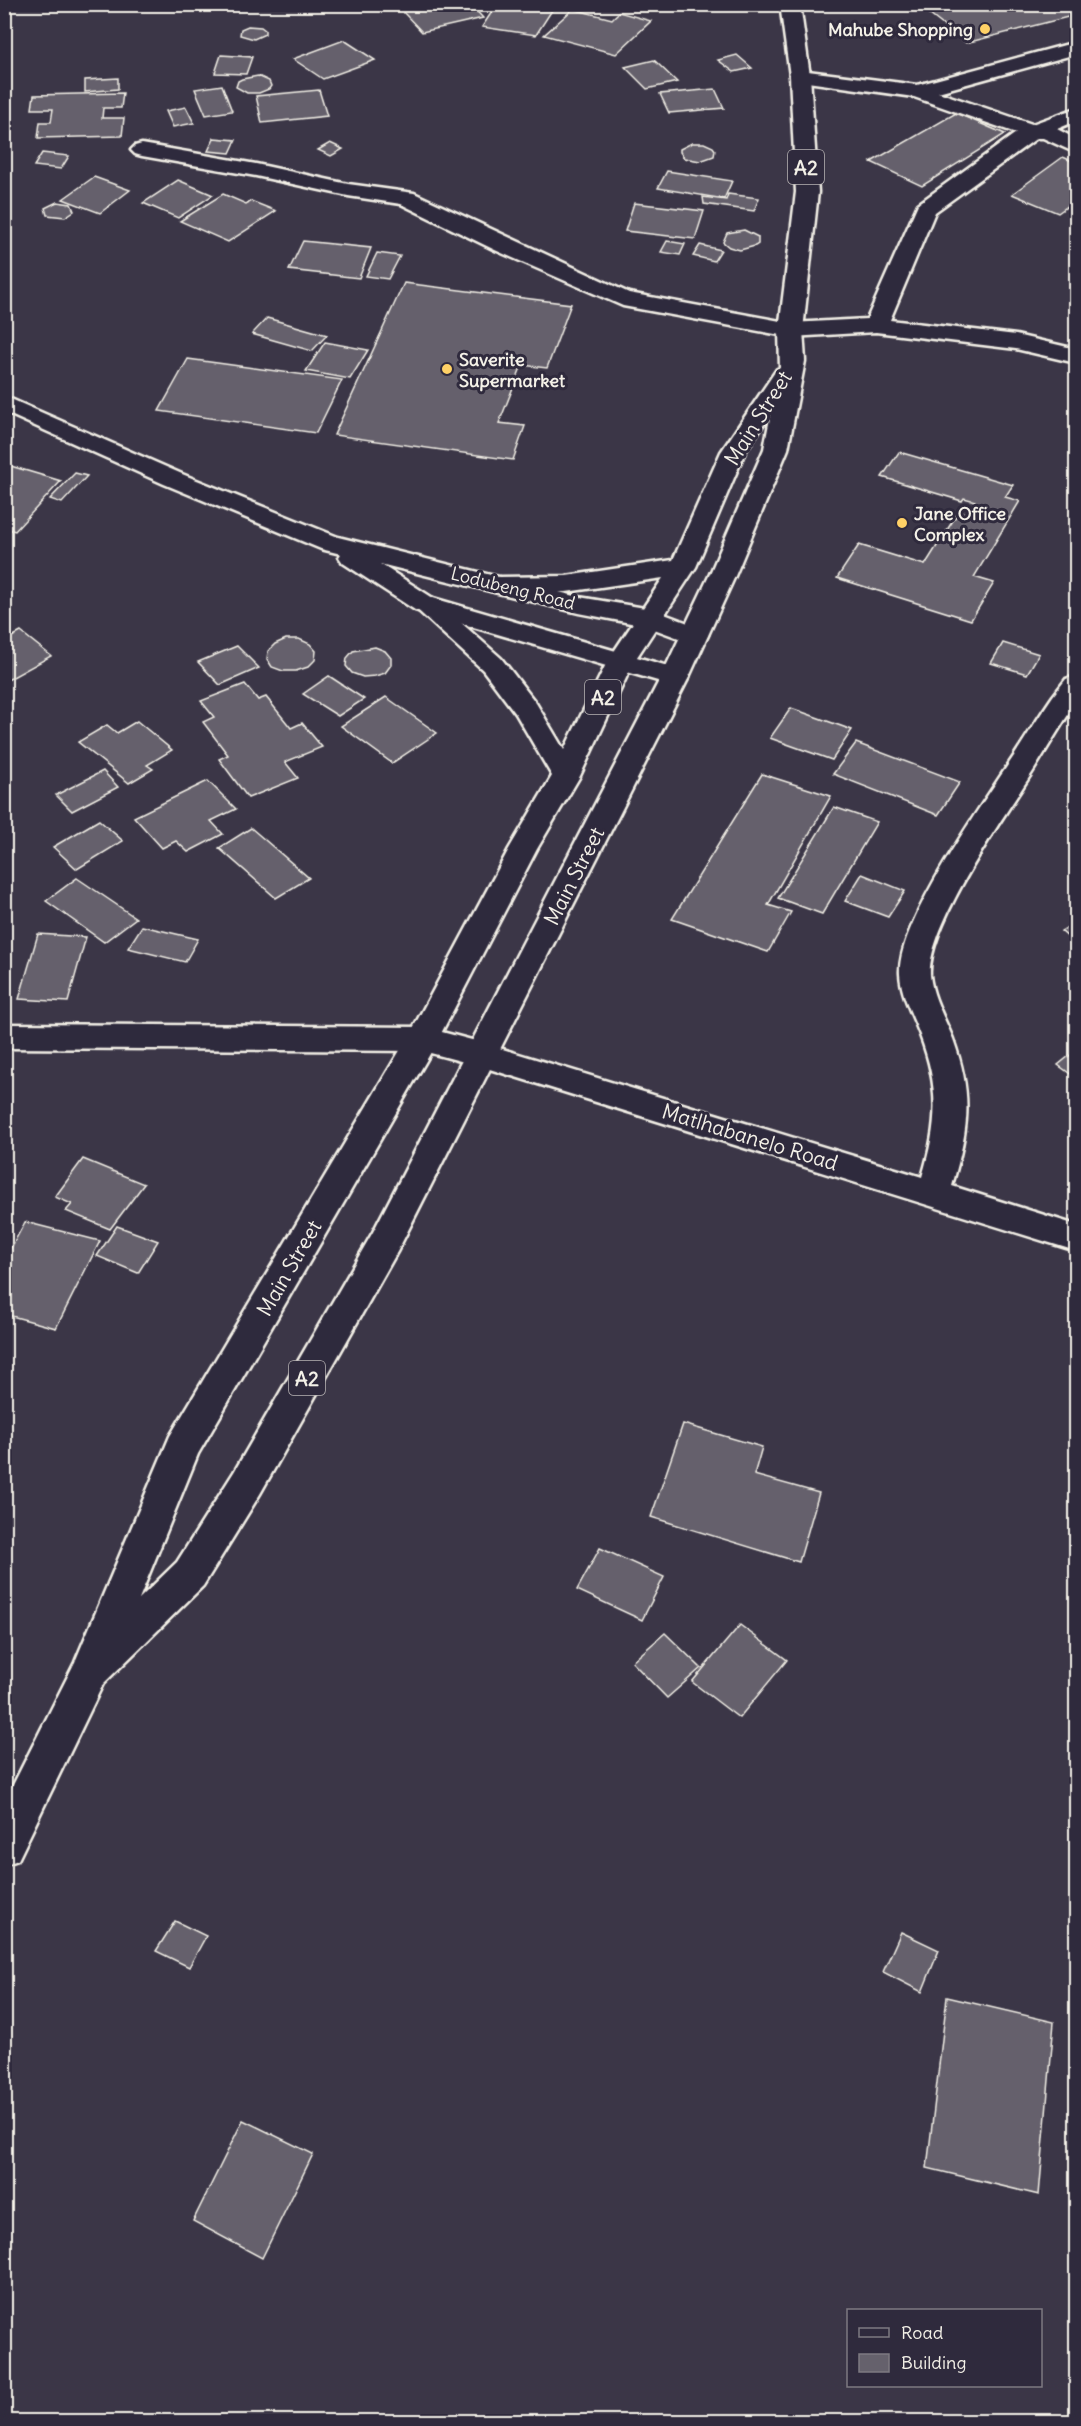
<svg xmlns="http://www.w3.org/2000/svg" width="1081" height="2426" font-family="Delius,sans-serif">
<rect width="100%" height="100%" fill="#3b3647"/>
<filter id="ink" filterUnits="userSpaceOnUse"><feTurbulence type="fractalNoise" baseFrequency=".0167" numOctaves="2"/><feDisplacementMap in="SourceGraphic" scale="12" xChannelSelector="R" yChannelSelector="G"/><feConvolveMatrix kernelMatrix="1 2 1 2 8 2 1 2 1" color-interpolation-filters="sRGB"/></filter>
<g filter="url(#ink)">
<g fill="#65616c" stroke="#f4f1e8" stroke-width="1.5">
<path d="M430,4H470L483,18L422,32L402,11Z"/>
<path d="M497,4H556L536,35L482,27Z"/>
<path d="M916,4H1076V15L966,43Z"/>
<path d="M573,9L612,19L619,12L651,21L616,54L544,35Z"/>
<path d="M248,26L261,27L265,30V34L254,39L240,35L241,29Z"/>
<path d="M344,40L375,60L323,79L293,59Z"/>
<path d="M221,55L252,57L246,74L215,73Z"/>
<path d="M737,55L752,68L734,72L718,60Z"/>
<path d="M654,60L677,82L647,89L625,67Z"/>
<path d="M258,76L269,81L271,86L269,89L259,93H247L236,87L238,81L242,79Z"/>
<path d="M118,78V89L85,92V80Z"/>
<path d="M222,85L232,111L206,115L195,89Z"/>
<path d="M715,89L724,108L669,113L660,94Z"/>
<path d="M319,90L327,116L262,123L256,96Z"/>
<path d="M123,93L121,108H103L102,118H124L122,136L38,138L40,122H51L53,109H32L34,95Z"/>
<path d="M186,107L194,123L173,127L166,111Z"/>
<path d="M956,113L1005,134L922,186L871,162Z"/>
<path d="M214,138L236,140L230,153L208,151Z"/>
<path d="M330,143L343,149L331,156L318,150Z"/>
<path d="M692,143H704L713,147L715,150L714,156L700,161L684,158L680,152V149Z"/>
<path d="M42,153L69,156L61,169L34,166Z"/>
<path d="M1063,157L1076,163V200L1058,213L1012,194Z"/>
<path d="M667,171L732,181L724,199L658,188Z"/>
<path d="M94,177L130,190L100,213L63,199Z"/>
<path d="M178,180L213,195L178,218L143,203Z"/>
<path d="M223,194L246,204L251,201L276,211L228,242L180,221Z"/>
<path d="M728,194L759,198L754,211L704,204L703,197L726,200Z"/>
<path d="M57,202L71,204L74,211L65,217L47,215L45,208Z"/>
<path d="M634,203L704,211L695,239L625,231Z"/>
<path d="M744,230L758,237V244L755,246L740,250L729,247L723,242L727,233Z"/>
<path d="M303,241L371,248L359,278L289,270Z"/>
<path d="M667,241L685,244L680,255L661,252Z"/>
<path d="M700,245L721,250L714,261L693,256Z"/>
<path d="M377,253L400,256L388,279L366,276Z"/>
<path d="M404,283L571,304L547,368L522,365L499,423L525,426L513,460L334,435Z"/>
<path d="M267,318L327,335L312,351L252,334Z"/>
<path d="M325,342L368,350L350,379L306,371Z"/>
<path d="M188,359L342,380L316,433L159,411Z"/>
<path d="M899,452L1013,485L1005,497L1020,501L974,577L994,583L971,620L837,578L859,545L925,565L959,511L967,514L975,501L964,498L962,501L882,477Z"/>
<path d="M4,464L61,481L15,531L4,528Z"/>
<path d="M75,473L87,476L62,503L50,499Z"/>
<path d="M21,632L51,656L4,682V641Z"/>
<path d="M286,639H299L310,644L316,651L315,660L308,667L296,671H283L272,667L267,659L268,651L275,644Z"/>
<path d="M1003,643L1039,654L1027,674L991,663Z"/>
<path d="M237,646L259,668L220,685L198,662Z"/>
<path d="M375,647L385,651L391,658V665L385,673L375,676L363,677L352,673L346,666L347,658L353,651Z"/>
<path d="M329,676L364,699L338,716L303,694Z"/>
<path d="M245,684L258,700L266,697L291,728L302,723L322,747L285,762L298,778L248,798L219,759L228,755L203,722L214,717L201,701Z"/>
<path d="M386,697L437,733L392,763L341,726Z"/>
<path d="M791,708L852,730L832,760L770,738Z"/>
<path d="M137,721L172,750L147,765L153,769L129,783L78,742L107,725L117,733Z"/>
<path d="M856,743L960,782L938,815L833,774Z"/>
<path d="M103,771L118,787L72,811L56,795Z"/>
<path d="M762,774L831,796L768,905L791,912L768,952L672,919Z"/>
<path d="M208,781L236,809L211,821L223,834L188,852L176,841L162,848L134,817Z"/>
<path d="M834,807L877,822L822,914L778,898Z"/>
<path d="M99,820L123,841L77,869L53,847Z"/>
<path d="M251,828L309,878L276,898L219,848Z"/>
<path d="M862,874L905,891L888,917L845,901Z"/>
<path d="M77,878L136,918L104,942L46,901Z"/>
<path d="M1076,922V944L1061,931Z"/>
<path d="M142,926L198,939L185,962L128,948Z"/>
<path d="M38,934L86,937L68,1002L19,999Z"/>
<path d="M1074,1052L1076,1054V1078L1058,1065Z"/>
<path d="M83,1159L144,1184L110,1229L66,1211L72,1204L55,1197Z"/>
<path d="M25,1222L100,1241L56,1328L4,1314V1261Z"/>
<path d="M117,1226L158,1241L138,1273L97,1256Z"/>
<path d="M683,1424L762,1447L754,1475L819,1493L799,1562L651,1517Z"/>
<path d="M600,1548L664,1577L642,1620L577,1590Z"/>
<path d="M740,1625L787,1660L739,1718L692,1682Z"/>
<path d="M665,1633L701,1668L667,1698L632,1662Z"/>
<path d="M175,1921L206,1936L189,1967L156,1951Z"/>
<path d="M901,1932L939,1950L922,1992L883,1972Z"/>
<path d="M947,1997L1054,2022L1039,2195L927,2168Z"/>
<path d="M243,2120L313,2154L262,2258L193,2221Z"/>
</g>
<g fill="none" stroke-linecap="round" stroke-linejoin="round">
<g stroke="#f4f1e8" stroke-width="5">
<g id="minor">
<path d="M1076,42V54L938,92L1032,124L1076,108V121L1057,129L1076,139V153L1043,138H1037L935,212L890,320L1016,335L1076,349V363L1016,349L876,332L791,337L623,306L495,250L401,204L348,196L256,176L142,156L135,154L131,150L135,146L142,144L256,164L348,184L414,193L629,293L791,323L867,319L918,204L1016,133L914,97L793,80L790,76L793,72L800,70L917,85Z"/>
<path d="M4,396L182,474L338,537L579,597L651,609L704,629L708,635L704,641L695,644L646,626L579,613L380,564L433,598L685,671L689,677L685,683L675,686L415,610L343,563L339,557L341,554L321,549L164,484L4,412Z"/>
<path d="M1076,676V703C1060,726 1047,749 1032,773C1004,816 927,926 930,975C932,997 945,1019 953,1039C974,1097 968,1129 952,1186L1076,1225V1251L483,1067L423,1051L4,1048V1024L423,1027L483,1043L922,1177C938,1124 940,1088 920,1035C913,1016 901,995 900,974C897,924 979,809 1008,765C1023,743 1037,719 1053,696L1066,679Z"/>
</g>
</g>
<g stroke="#f4f1e8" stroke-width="5">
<path id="highway" d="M780,4H800L810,76L818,192L803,330L805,361L788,449L735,576L689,677L397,1252L260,1494L203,1586L103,1684L18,1860L4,1865V1803L75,1662L170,1436L411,1032L509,849L552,776L516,714L483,670L411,604L415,598L424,596L433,598L501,658L536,703L564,750L607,662L663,578L566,592L500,593L491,591L487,585L491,579L500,577L566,576L673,560L721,452L777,369L780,368L779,330L796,192L790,76ZM771,413L764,449L709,576L661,677L373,1232L234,1472L177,1562L139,1599L198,1454L434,1047L537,849L580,776L633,663L696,567L745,452Z"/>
</g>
<use href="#minor" fill="#2f2a3d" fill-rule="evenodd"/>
<use href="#highway" fill="#2f2a3d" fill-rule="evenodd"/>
</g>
</g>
<g fill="#ffd166" stroke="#2f2a3d" stroke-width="2">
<circle cx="985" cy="29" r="6"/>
<circle cx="447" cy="369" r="6"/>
<circle cx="902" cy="523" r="6"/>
</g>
<g text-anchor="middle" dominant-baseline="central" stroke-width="6" stroke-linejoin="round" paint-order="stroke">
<g font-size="18" font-weight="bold" fill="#f4f1e8" stroke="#2f2a3d" text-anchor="start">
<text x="973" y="29" text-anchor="end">Mahube Shopping</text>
<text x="459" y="359">Saverite<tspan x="459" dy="21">Supermarket</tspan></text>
<text x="914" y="513">Jane Office<tspan x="914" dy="21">Complex</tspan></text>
</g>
<g font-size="18" fill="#f4f1e8" stroke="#2f2a3d">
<text transform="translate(513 588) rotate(14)">Lodubeng Road</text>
</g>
<g fill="#2f2a3d" stroke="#b9b5b5" stroke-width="1.5">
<rect x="788" y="150" width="36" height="34" rx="4.5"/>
<rect x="585" y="680" width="36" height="34" rx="4.5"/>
<rect x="289" y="1361" width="36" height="34" rx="4.5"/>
</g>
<g font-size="20" font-weight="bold" fill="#f4f1e8">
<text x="806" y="167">A2</text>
<text x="603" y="697">A2</text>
<text x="307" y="1378">A2</text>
</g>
<g font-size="21" fill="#f4f1e8" stroke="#2f2a3d">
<text transform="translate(758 418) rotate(-58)">Main Street</text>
<text transform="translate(574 876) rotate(-63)">Main Street</text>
<text transform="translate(750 1137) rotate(17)">Matlhabanelo Road</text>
<text transform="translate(289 1268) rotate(-60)">Main Street</text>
</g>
</g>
<rect width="1081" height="2426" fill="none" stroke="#2f2a3d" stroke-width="24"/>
<rect x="12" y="12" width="1057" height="2402" fill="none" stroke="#f4f1e8" stroke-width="2" filter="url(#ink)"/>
<rect x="847" y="2309" width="195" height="78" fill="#2f2a3d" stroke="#7e7a81" stroke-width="1.5"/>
<rect x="859" y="2328" width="30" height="9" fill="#2f2a3d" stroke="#7e7a81" stroke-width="1.5"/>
<text x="901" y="2339" font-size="18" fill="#f4f1e8">Road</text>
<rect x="859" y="2354" width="30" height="18" fill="#65616c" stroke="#7e7a81" stroke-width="1.5"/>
<text x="901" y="2369" font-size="18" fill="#f4f1e8">Building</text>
</svg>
